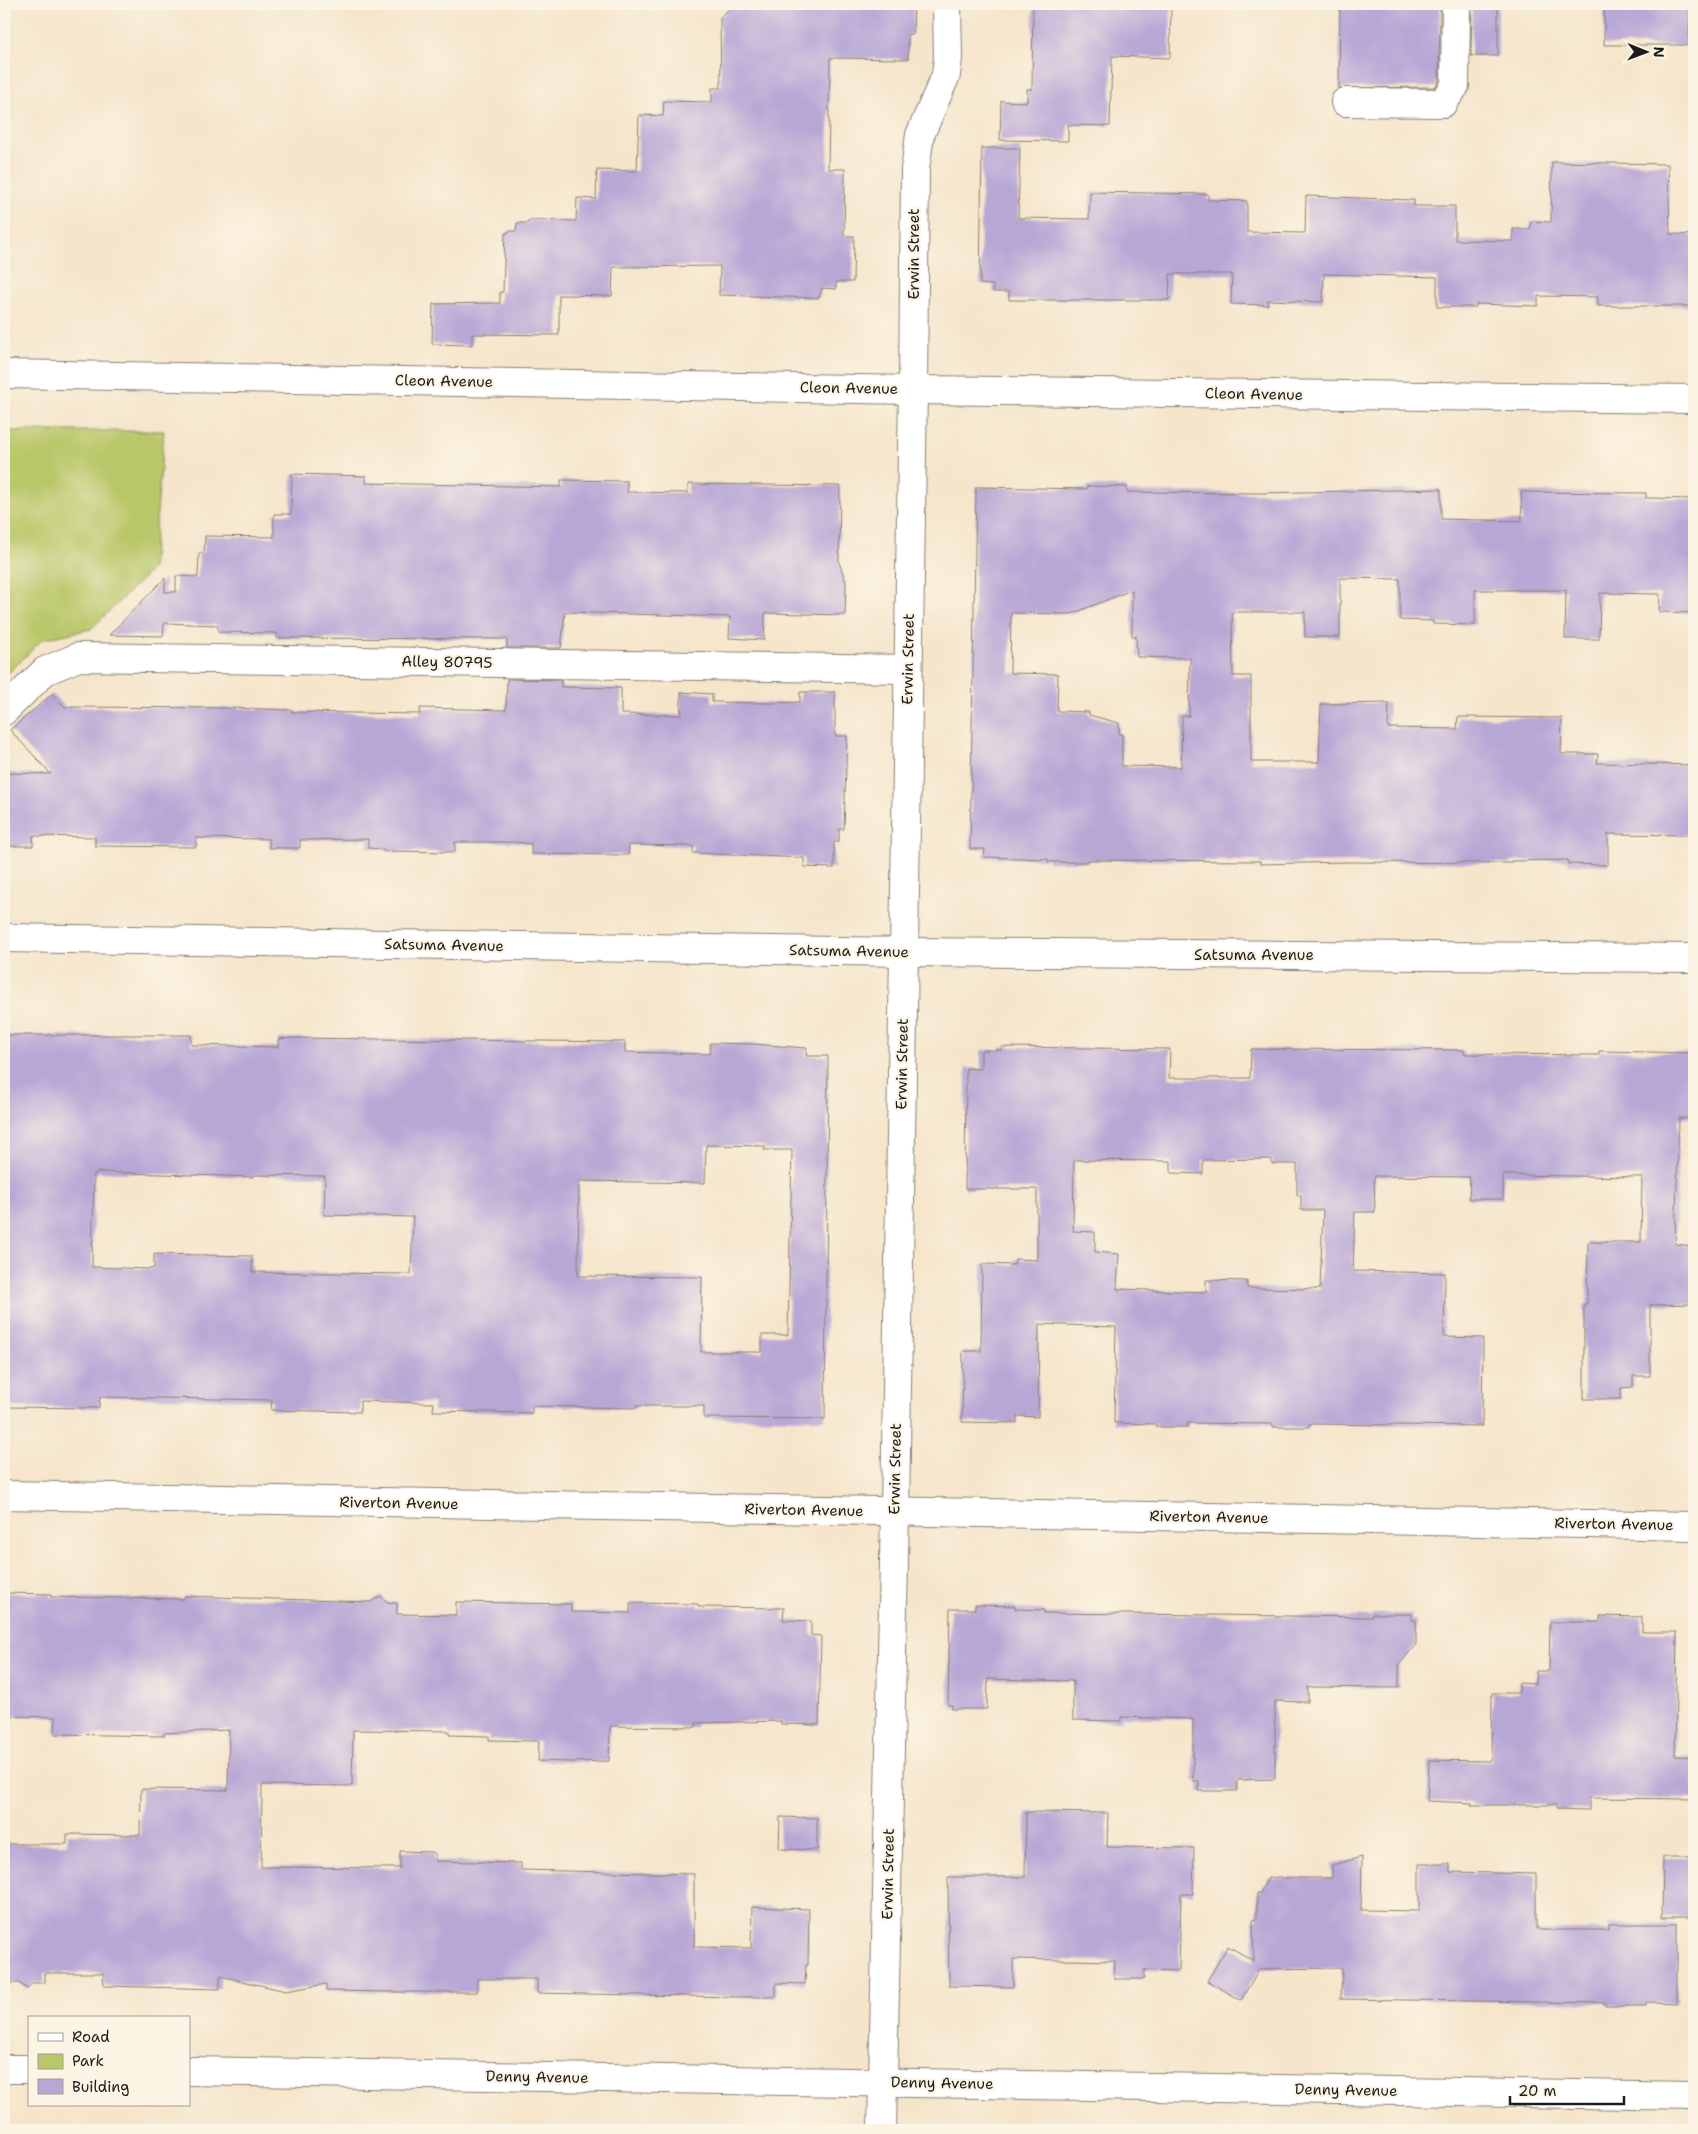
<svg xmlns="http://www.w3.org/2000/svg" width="1698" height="2134" font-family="'Shantell Sans',sans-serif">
<rect width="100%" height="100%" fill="#fcf5e5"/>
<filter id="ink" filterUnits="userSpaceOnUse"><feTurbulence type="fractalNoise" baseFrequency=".02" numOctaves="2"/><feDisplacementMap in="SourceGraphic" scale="10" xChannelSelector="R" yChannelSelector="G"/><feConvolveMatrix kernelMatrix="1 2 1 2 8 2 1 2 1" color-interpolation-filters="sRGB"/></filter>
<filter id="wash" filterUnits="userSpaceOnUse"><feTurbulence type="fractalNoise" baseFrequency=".0096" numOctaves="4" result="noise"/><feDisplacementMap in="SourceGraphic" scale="20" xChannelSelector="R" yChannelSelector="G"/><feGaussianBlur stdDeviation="1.12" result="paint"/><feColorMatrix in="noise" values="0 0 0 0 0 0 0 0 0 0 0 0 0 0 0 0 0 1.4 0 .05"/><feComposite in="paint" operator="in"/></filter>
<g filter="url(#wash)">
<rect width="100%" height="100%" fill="#f5e5cb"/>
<path fill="#bac769" stroke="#6b7242" d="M4,431H164L152,569L91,629L43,639L4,677Z"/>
<g id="blocks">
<g fill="#b8a6d5" fill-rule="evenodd">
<path d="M735,4H914L913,34H908V59L830,58L828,169H845L844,236H854L853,282H836V289L822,288L819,298L719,295L720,266L613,267L612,296L559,295V335L472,334V345L432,344L433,304L500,303V292H503L505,233H508V231H516L517,223H528L529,220L576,221L577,198L596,199L597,170L637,171L639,115L663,116L664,101L712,102V88H721L720,17Z"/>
<path d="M1033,4H1171L1170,58L1112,56L1110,126L1068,125V141L1000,140L1001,101L1027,102V89H1032Z"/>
<path d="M1340,4H1440L1439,81L1435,87L1339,88Z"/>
<path d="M1472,4H1498V56H1471Z"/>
<path d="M1604,4H1690L1689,45H1604Z"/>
<path d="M982,148H1020L1018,218L1089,219L1090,192L1208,194V200L1247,201V232L1305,233L1306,196L1414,200V206H1455V240L1513,241V229H1530L1531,221L1551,222L1552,162L1668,164L1670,234L1694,235V306H1598V297L1538,296V306L1476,304V307H1437V277L1324,274L1323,302L1268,300V305L1231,304L1232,274H1170L1169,300H1009V292H993V285L980,284Z"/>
<path d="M292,474L366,476V483L561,487V480L627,481V492L688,493V484L840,486L839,562L846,583L845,615L765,613L764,640L729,638L730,617L565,612L561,648H507V639L277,638V633L219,632L217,625L164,623L163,636L109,635L165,578V592H176V576L198,577L199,553H204L205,536L274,537V514H291Z"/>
<path d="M1087,486L1127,487V492L1260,493L1441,489V519L1522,521L1521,492L1646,493V498L1694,499V613L1659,612L1660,594L1600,593L1599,639H1565L1566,590H1475V625L1433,624V621L1400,620V579L1340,578V637H1305V612H1232L1233,676H1251V762H1319L1321,704L1389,703L1388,728L1457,729L1458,717L1562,718L1561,754H1598L1597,763L1694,765V835L1608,834V865L1568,864V860L1511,861V863L1346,862L1260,864V861L1088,860V862H1048V859L984,857L985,849H970L976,487L1087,489ZM1132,590V636H1136L1137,657L1190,658L1189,716H1182L1181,767L1122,766V734H1119V723L1089,715V712L1057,711L1058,674L1010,673L1011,613L1071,614Z"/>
<path d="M507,679L561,680V687L621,688V714L681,715V692L712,694V702L772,703L800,702V692H835V736H847L844,829H839V842H834V868L804,867V858L693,853V846L629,845L628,855L531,854V844L515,842H455V852L383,851V849L368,848V839L300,840V848H269V839L196,838V847L95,846V837L33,836V846H4V773L51,774L10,730L52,694L65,707L236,708L292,710V712L420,714V708L506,710Z"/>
<path d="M8,1035H191V1045L278,1047V1039L293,1038L625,1042V1052L710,1054V1043L753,1044L807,1048L806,1056H828L825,1419L704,1418V1406H636V1408L532,1406V1413L433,1411L434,1403L360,1401V1412L271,1410L272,1400L100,1397L99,1408L4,1407V1043H7ZM706,1145L765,1146L764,1150H792L788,1335H762V1352H701L702,1277L578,1276L579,1181L705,1183ZM98,1172L253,1177V1175L325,1176L324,1215L413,1217L411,1274L252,1272V1256L154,1254V1268L150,1269L92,1267L94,1174Z"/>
<path d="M1001,1047L1170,1049L1169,1078H1250L1251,1049L1464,1050V1054L1599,1055V1051L1694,1053V1118H1679L1675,1244L1694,1246V1304L1650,1305V1376H1633V1387L1621,1388V1399H1584V1304H1587L1588,1242H1641L1642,1177L1503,1175V1199H1469L1470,1177L1374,1176L1375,1212H1355L1353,1271L1445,1273L1444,1337L1483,1338L1482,1426L1309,1424V1427H1273V1424L1188,1423V1427H1156V1424L1114,1423L1116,1327L1039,1324L1038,1417L1017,1416V1423L962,1422L963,1351H981L982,1264L1014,1265L1015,1259L1037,1260V1189H965L966,1068L981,1069V1050H1001ZM1272,1159V1164H1297V1195H1301V1210H1323L1320,1289L1247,1288V1281L1206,1280V1292L1117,1289L1119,1254L1095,1252V1232L1073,1231L1074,1160L1171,1161V1173L1203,1174V1160Z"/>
<path d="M4,1593L51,1594V1597L184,1599V1596L371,1602L381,1596L387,1602L397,1603V1614L456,1615V1602L571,1604V1612L630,1613V1603L698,1604V1607L784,1608L783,1620L811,1621V1635L821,1636L819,1725L781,1724V1721L696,1723V1727L610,1726L609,1761L572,1762L538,1761L539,1741L489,1740V1736L449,1735V1731L353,1730L352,1786L262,1785L261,1867L400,1868V1851L431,1852L435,1853V1861L521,1863V1870L694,1874V1947L751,1948L752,1907L809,1909L808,1965H806L805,1984L776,1983V1997H740L537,1993V1979H477V1992H392L326,1991V1984L286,1991L220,1976V1989L104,1986L103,1973H44V1983H32L27,1989L19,1983H8V1972H4V1844H67V1834L140,1835L141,1789L228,1790L229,1730L164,1733V1736L55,1734L56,1717L4,1716Z"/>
<path d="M975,1605L1015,1606V1609L1044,1610V1613L1372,1617V1614H1412V1620H1416V1644L1399,1665V1688L1308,1687V1702L1275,1701V1779L1237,1780V1791H1199V1781H1193V1719L1121,1717V1721L1073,1720V1681L988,1679L987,1709H952V1705H948L950,1609H975Z"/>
<path d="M1600,1616L1642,1617V1632H1677L1675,1756L1694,1757V1799L1589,1798V1810L1556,1809V1805H1471L1472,1803L1427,1801L1429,1760L1491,1761L1492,1693H1519V1683L1535,1684L1536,1671H1549L1550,1622H1600Z"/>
<path d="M1026,1812L1108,1813L1107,1847L1194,1848L1193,1894H1181L1179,1971L1144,1970V1979H1114L1115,1961L1013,1959V1987L949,1986L948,1877H1025Z"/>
<path d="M780,1817L817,1818V1850L779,1849Z"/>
<path d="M1362,1857L1361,1910L1419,1911V1864H1450V1872L1536,1874V1930H1609V1924H1677V2003L1646,2002V2006H1605V2003L1341,1999L1342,1968L1259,1969L1241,2000L1207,1981L1228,1946L1254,1961L1253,1920L1257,1919V1893H1260L1268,1878H1332V1865Z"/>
<path d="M1663,1857H1694V1917H1662Z"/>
</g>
</g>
</g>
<g filter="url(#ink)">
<use href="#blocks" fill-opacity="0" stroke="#888074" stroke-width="1"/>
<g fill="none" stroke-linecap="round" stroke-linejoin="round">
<g stroke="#888074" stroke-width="30">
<g id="minor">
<path d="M1345,102L1443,103L1455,86L1456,4"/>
<path d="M4,374L913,390L1694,399"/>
<path d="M4,711L45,671L78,657L908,669"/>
<path d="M4,938L903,952L1694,958"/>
<path d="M4,1495L1694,1526"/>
<path d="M4,2069H29"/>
<path d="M189,2071L1694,2096"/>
<path d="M882,2130L895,1512L913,390L915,169L920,135L946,75L948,58L947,4"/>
</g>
</g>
<use href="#minor" stroke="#fff" stroke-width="28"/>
</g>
</g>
<g text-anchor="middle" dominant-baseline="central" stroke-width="4.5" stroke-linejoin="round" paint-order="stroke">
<g font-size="15" fill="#1c1c1c" stroke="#fcf5e5">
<text transform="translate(914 254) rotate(-90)">Erwin Street</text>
<text transform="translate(444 381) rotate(1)">Cleon Avenue</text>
<text transform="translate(849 388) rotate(1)">Cleon Avenue</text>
<text transform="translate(1254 394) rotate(1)">Cleon Avenue</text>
<text transform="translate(908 659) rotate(-89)">Erwin Street</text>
<text transform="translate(447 662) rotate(1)">Alley 80795</text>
<text transform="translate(444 945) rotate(1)">Satsuma Avenue</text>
<text transform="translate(849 951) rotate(1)">Satsuma Avenue</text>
<text x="1254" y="955">Satsuma Avenue</text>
<text transform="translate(902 1064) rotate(-89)">Erwin Street</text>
<text transform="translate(895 1469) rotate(-89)">Erwin Street</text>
<text transform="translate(399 1503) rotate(1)">Riverton Avenue</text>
<text transform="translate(804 1510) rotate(1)">Riverton Avenue</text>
<text transform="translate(1209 1517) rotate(1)">Riverton Avenue</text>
<text transform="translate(1614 1524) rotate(1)">Riverton Avenue</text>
<text transform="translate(888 1874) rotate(-89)">Erwin Street</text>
<text transform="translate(537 2077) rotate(1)">Denny Avenue</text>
<text transform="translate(942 2083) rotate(1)">Denny Avenue</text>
<text transform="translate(1346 2090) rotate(1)">Denny Avenue</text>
</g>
</g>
<rect width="1698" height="2134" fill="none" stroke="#fcf5e5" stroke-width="20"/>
<rect x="28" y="2016" width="162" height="90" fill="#fcf5e5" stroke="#a29e95"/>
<rect x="38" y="2033" width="25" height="8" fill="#ffffff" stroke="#a29e95"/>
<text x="72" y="2042" font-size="15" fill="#1c1c1c">Road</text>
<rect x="38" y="2054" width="25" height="15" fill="#bac769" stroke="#a29e95"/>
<text x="72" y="2066" font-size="15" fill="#1c1c1c">Park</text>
<rect x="38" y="2079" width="25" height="15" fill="#b8a6d5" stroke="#a29e95"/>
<text x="72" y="2092" font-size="15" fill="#1c1c1c">Building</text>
<g transform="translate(1646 52) rotate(91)" stroke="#fcf5e5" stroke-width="4" paint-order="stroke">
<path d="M0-4L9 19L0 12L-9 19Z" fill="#1c1c1c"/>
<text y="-8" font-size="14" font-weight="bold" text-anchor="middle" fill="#1c1c1c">N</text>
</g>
<path d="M1510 2096v8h114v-8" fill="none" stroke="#1c1c1c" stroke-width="2.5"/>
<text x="1518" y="2096" font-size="15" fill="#1c1c1c" stroke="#fcf5e5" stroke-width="4" paint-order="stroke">20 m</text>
</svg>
